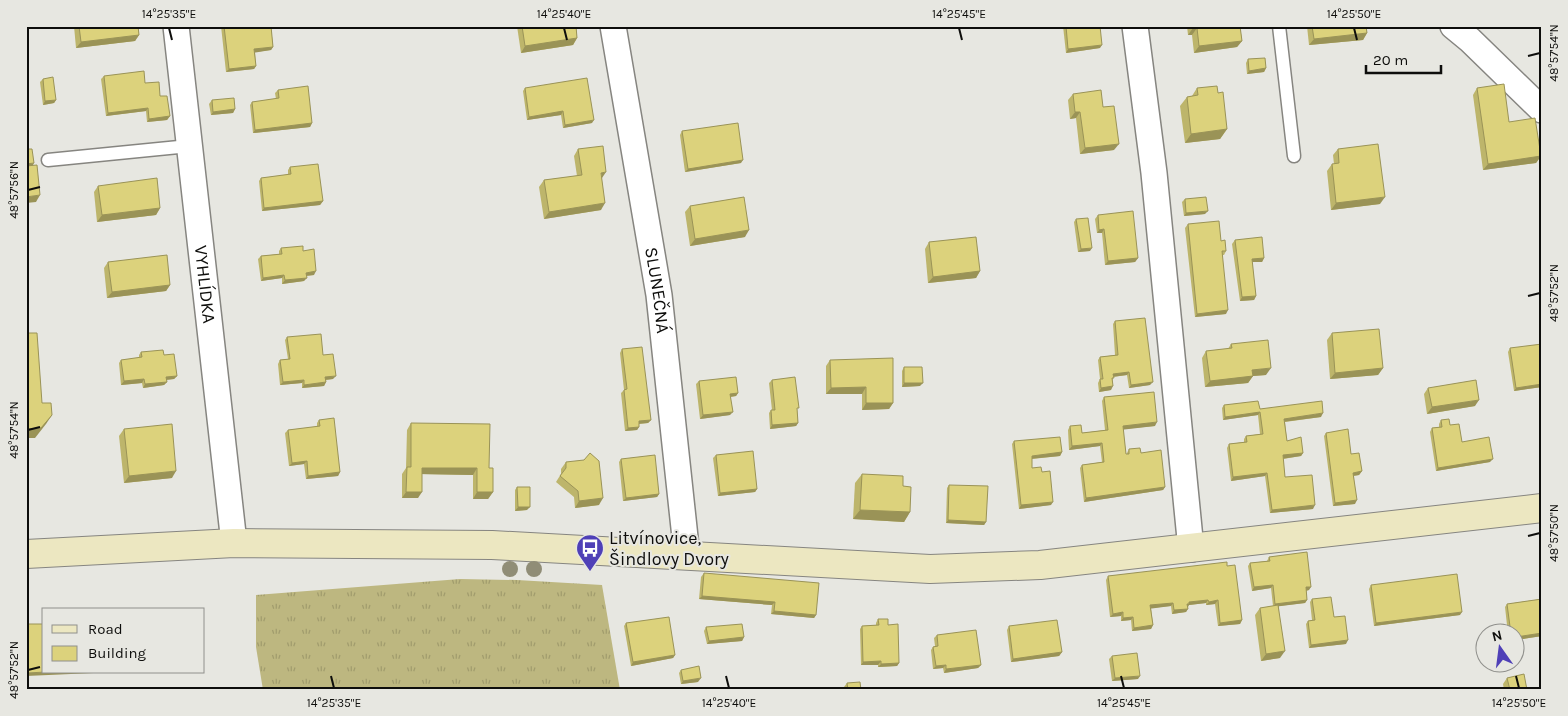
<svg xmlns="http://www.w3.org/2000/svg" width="1568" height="716" font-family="Karla,sans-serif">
<defs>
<pattern id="grass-tufts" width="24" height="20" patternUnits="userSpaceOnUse" patternTransform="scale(1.25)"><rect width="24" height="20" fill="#bdb780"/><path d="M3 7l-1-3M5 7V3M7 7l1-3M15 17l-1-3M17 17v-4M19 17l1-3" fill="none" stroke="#a19c6d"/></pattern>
</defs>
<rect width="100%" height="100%" fill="#e7e7e1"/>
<path fill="url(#grass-tufts)" d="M460,579L517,580L602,585L620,690H263L256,647V595Z"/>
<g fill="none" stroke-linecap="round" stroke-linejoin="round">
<g stroke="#868580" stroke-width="15">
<g id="lane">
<path d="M1279,26L1294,156"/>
<path d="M48,160L189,146"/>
</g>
</g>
<g stroke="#868580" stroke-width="28">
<g id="street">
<path id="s1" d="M176,26L234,543"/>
<path id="s2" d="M613,26L659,295L687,556"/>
<path d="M1135,26L1154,173L1191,549"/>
<path d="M1453,26L1470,40L1542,110"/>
</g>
</g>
<g stroke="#868580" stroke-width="30">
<path id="secondary" d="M26,554L234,543L492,545L930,569L1040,565L1542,508"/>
</g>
<use href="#lane" stroke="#fff" stroke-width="12"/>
<use href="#street" stroke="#fff" stroke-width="25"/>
<use href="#secondary" stroke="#ece7c1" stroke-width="28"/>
</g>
<g fill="#908d76">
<circle cx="510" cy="569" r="8"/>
<circle cx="534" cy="569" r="8"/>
</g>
<g fill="#bdb56b">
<path d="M74,26H138L139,35L135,41L76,48Z"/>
<path d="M221,26H271L273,47L271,50L255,52L256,66L254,69L226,72Z"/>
<path d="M517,26H576L577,38L573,45L521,53Z"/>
<path d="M1063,26H1100V48L1066,53Z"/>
<path d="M1187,26H1240L1242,41L1237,47L1194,53L1192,35H1188Z"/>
<path d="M1307,26H1366L1367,33L1363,40L1309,45Z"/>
<path d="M1248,59L1266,68L1264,72L1247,74L1246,63Z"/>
<path d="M104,76L145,83L160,96L170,116L167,120L147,122L146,111L106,116L101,79Z"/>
<path d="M43,79L56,100L54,103L43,105L40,82Z"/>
<path d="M525,88L592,123L563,128L561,115L527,120L523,91Z"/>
<path d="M1197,88L1218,93L1227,129L1220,139L1185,143L1180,106L1187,97L1192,96Z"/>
<path d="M1477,88L1541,156L1536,163L1483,170L1473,95Z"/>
<path d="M278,90L312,123L310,127L253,133L250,105L252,102L276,99L275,93Z"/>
<path d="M1073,94L1103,107L1114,150L1080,154L1076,118L1070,119L1068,100Z"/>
<path d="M212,100L235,109L233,113L211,115L209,104Z"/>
<path d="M682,131L741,163L685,172L680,135Z"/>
<path d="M578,149L602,178L601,210L544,219L539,187L544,180L577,176L574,156Z"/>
<path d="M1338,149L1380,204L1331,210L1327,171L1332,164H1334L1333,155Z"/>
<path d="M290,167L323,201L320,205L262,211L259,181L261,178L288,175V170Z"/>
<path d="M98,186L160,208L156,215L97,222L94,192Z"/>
<path d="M1185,199L1205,214L1184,216L1182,202Z"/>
<path d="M690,206L745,237L690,246L685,212Z"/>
<path d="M1098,215L1138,258L1135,262L1105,265L1102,233H1097L1095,219Z"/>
<path d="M1076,219L1090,251L1078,252L1074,222Z"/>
<path d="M1188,224L1221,241L1226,251L1224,255H1222L1226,314L1195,317L1185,228Z"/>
<path d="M1235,240L1264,258L1262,262H1252L1256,296L1254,300L1240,301L1232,244Z"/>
<path d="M929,242L980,271L976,278L928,283L925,249Z"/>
<path d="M281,248L303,251L314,275L306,276L304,281L282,284V278L261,281L258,259L261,256L279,254V251Z"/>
<path d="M108,262L170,285L166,291L107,298L104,268Z"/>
<path d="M1115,321L1150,385L1129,388L1127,375L1113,377L1111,390L1099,392L1098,383L1100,379L1098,360L1100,357L1115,355L1113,324Z"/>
<path d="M1332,333L1383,368L1378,375L1330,379L1327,340Z"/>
<path d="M287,337L323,355L333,379L326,380V382L324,386L302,388V383L280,385L278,364L280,360L288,359L285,340Z"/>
<path d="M1231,344L1266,375L1253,376L1248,383L1205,387L1202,358L1206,351L1228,349Z"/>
<path d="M1510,348L1542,387L1514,391L1508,352Z"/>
<path d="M622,349L651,420L648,423L639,424V427L637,430L625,431L621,393L624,390L620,353Z"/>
<path d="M141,352L164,355L177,376L174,379L166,380L167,382L164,385L143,388L142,383L121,385L119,363L121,360L139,358V355Z"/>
<path d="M830,360L893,403L889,409L862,410V394H826V366Z"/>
<path d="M904,367L920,386L902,387V371Z"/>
<path d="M772,380L797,410L798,423L796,426L770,429L769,413L771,410H772L769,383Z"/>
<path d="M699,381L738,393L736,396L731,397L730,415L700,419L696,384Z"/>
<path d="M1428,388L1475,406L1427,414L1424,394Z"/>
<path d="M1104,397L1155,426L1123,429L1126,454H1127V453L1129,449L1141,453L1165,487L1163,490L1084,502L1080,468L1082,465L1102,462L1100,446L1069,450L1068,430L1070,426L1082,433L1105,430L1102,401Z"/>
<path d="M1224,405L1260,409L1321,417L1285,422L1287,441L1303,453L1301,456L1283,459L1285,477L1313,509L1270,513L1265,476L1231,481L1227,448L1229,444L1244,442V439L1246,436L1260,434L1258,415L1223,420L1222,408Z"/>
<path d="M319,420L340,472L338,476L306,479L304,464L289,466L285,433L288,430L317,427V423Z"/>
<path d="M1441,420L1450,425L1462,442L1490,462L1436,471L1430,432L1432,428L1439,427V424Z"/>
<path d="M411,423L489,468L493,492L488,499H473V475L422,474L418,498H402V474L406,468L407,430Z"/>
<path d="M124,429L172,478L124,483L119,436Z"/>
<path d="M1326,433L1351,454L1362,471L1359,475L1354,476L1355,504L1333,506L1324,436Z"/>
<path d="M1014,441L1062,452L1060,456L1032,459V468L1042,472L1051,505L1019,509L1012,444Z"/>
<path d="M716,455L757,489L755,492L718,496L713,458Z"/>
<path d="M621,459L659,494L657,497L623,501L619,462Z"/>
<path d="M566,462L599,505L575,508L574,497L556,482L561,474V469Z"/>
<path d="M862,474L903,486L910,512L904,522L853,519L855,483Z"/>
<path d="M949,485L986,522L984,525L946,523L947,488Z"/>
<path d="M517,487L527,510L515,511V490Z"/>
<path d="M1269,557L1309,590L1306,591L1307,600L1305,603L1279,606L1280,658L1261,661L1255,615L1260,608L1273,606L1271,588L1252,591L1248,566L1250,563L1267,561Z"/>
<path d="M1227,566L1242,620L1240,624L1218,626L1215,604L1206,605V603L1189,605L1186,612L1172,614L1171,606L1151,608L1153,625L1151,629L1132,631L1131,620L1121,621V616L1110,617L1106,580L1108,576Z"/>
<path d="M704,573L816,615L814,618L771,614L772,605L699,599L701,577Z"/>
<path d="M1371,585L1460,615L1374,626L1369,589Z"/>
<path d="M1312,599L1334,617L1346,644L1309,648L1306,624L1308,621L1312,620L1310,602Z"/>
<path d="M1542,599V636L1516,640V634H1508L1505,607L1507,604Z"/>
<path d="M878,619L888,625L899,663L897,666L878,667V665H861L860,629L862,626L876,625V623Z"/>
<path d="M626,623L675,655L673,658L631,666L624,626Z"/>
<path d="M1009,626L1062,652L1059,656L1011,662L1007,630Z"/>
<path d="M706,627L744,637L742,641L707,644L704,631Z"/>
<path d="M937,635L981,665L978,668L944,673L943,668L933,669L931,650L933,647L935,646L934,638Z"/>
<path d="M1112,656L1138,679L1112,681L1109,659Z"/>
<path d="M681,670L698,682L681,684L679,673Z"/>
<path d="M1507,678L1527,690H1504L1503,684Z"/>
<path d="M847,683L861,690H845L844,687Z"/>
</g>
<g fill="#9a9357">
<path d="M1193,28H1197L1192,35H1188Z"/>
<path d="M1367,33L1363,40L1309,45L1314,39Z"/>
<path d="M139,35L135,41L76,48L81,42Z"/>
<path d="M577,38L573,45L521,53L525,46Z"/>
<path d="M1242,41L1237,47L1194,53L1199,46Z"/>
<path d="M1102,45L1100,48L1066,53L1068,49Z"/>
<path d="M273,47L271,50L252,53L254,49Z"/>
<path d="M256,66L254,69L226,72L229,69Z"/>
<path d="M1266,68L1264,72L1247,74L1249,71Z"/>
<path d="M56,100L54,103L43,105L45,101Z"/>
<path d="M148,108L146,111L106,116L108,113Z"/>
<path d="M235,109L233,113L211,115L213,112Z"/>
<path d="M563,111L561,115L527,120L529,117Z"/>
<path d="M1075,112H1080L1076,118L1070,119Z"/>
<path d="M170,116L167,120L147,122L149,119Z"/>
<path d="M594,120L592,123L563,128L565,125Z"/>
<path d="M312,123L310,127L253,133L255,130Z"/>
<path d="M1227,129L1220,139L1185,143L1191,134Z"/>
<path d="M1119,144L1114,150L1080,154L1085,148Z"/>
<path d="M1541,156L1536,163L1483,170L1488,164Z"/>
<path d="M743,160L741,163L685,172L688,169Z"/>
<path d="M34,163L32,167H26V164Z"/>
<path d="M606,172L602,178L601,173Z"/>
<path d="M40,195L36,202L26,203V197Z"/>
<path d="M1385,197L1380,204L1331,210L1336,203Z"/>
<path d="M323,201L320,205L262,211L264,208Z"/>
<path d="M605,203L601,210L544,219L549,212Z"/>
<path d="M160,208L156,215L97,222L102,215Z"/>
<path d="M1208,211L1205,214L1184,216L1186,213Z"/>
<path d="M1104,229L1102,233H1097L1099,230Z"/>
<path d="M749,230L745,237L690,246L695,239Z"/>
<path d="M1092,248L1090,251L1078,252L1081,249Z"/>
<path d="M1138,258L1135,262L1105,265L1108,261Z"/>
<path d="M1264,258L1262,262H1250L1252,259Z"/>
<path d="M316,271L314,275L304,276L306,273Z"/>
<path d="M980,271L976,278L928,283L933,277Z"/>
<path d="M284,275L282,278L261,281L263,278Z"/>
<path d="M307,278L304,281L282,284L285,280Z"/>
<path d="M170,285L166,291L107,298L112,292Z"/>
<path d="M1256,296L1254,300L1240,301L1242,297Z"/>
<path d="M1228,310L1226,314L1195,317L1197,314Z"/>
<path d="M1271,368L1266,375L1253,376L1248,383L1205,387L1210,381L1252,370Z"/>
<path d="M1383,368L1378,375L1330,379L1335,373Z"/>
<path d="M1129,372L1127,375L1111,377L1113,374Z"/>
<path d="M177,376L174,379L164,380L166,377Z"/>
<path d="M336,376L333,379L323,380L325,377Z"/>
<path d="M144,379L142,383L121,385L124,381Z"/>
<path d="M304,380L302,383L280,385L283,382Z"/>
<path d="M167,382L164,385L143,388L145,384Z"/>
<path d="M326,382L324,386L302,388L304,385Z"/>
<path d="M1153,382L1150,385L1129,388L1131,385Z"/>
<path d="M904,383H923L920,386L902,387Z"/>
<path d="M1542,384V387L1514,391L1516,388Z"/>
<path d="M1113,386L1111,390L1099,392L1101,388Z"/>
<path d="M866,387L862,394H826L831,388Z"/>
<path d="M738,393L736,396L728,397L730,394Z"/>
<path d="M1479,400L1475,406L1427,414L1432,407Z"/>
<path d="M866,403H893L889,409L862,410Z"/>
<path d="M733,412L730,415L700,419L703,415Z"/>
<path d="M1260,412L1258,415L1223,420L1225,417Z"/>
<path d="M1323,413L1321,417L1282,422L1284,419Z"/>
<path d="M52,415L46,424L35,438H26V429Z"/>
<path d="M651,420L648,423L636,424L639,421Z"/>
<path d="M1157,422L1155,426L1120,430L1123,426Z"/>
<path d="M798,423L796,426L770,429L772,425Z"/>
<path d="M639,427L637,430L625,431L628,428Z"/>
<path d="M1102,443L1100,446L1069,450L1072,446Z"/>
<path d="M1062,452L1060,456L1029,459L1032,456Z"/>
<path d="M1303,453L1301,456L1281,459L1283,455Z"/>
<path d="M1493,459L1490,462L1436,471L1438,468Z"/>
<path d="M307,461L304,464L289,466L292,463Z"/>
<path d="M422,468H477L473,475L417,474Z"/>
<path d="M176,471L172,478L124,483L129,476Z"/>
<path d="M1362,471L1359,475L1351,476L1353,473Z"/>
<path d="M340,472L338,476L306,479L308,476Z"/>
<path d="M1267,473L1265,476L1231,481L1233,477Z"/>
<path d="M1165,487L1163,490L1084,502L1086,498Z"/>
<path d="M757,489L755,492L718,496L720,493Z"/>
<path d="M406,492H422L418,498H402Z"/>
<path d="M477,492H493L488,499H473Z"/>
<path d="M659,494L657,497L623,501L626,498Z"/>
<path d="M603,498L599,505L575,508L579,501Z"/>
<path d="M1357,500L1355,504L1333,506L1335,503Z"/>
<path d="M1053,502L1051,505L1019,509L1021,505Z"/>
<path d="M1315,505L1313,509L1270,513L1272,510Z"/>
<path d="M518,507H530L527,510L515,511Z"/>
<path d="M860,510L910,512L904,522L853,519Z"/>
<path d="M948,520L986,522L984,525L946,523Z"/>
<path d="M1273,585L1271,588L1252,591L1254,587Z"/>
<path d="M1306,587H1311L1309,590L1304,591Z"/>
<path d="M702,596L775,602L772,605L699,599Z"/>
<path d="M1208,600L1206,603L1189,605L1187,607L1185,608L1189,602Z"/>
<path d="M1218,600L1215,604L1206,605L1209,602Z"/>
<path d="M1307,600L1305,603L1273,607L1275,604Z"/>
<path d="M1173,603L1171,606L1148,609L1150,605Z"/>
<path d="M1188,609L1186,612L1172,614L1174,610Z"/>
<path d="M774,611L816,615L814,618L771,614Z"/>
<path d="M1123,612L1121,616L1110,617L1113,614Z"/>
<path d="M1462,612L1460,615L1374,626L1376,623Z"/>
<path d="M1133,617L1131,620L1121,621L1123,618Z"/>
<path d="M1242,620L1240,624L1218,626L1220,623Z"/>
<path d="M1153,625L1151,629L1132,631L1134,628Z"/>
<path d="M1542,633V636L1516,640V637Z"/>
<path d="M744,637L742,641L707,644L709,641Z"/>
<path d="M1348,640L1346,644L1309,648L1311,645Z"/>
<path d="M1285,651L1280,658L1261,661L1266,654Z"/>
<path d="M1062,652L1059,656L1011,662L1013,659Z"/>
<path d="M675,655L673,658L631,666L633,662Z"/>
<path d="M881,661L878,665H861L863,662Z"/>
<path d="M899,663L897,666L878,667L881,664Z"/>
<path d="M946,665L943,668L933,669L936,666Z"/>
<path d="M981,665L978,668L944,673L946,669Z"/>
<path d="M47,672H116L26,676V673Z"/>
<path d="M1140,676L1138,679L1112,681L1115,678Z"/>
<path d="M701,678L698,682L681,684L683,681Z"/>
</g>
<g fill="#dcd27c" stroke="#9a9357">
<path d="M79,26H138L139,35L81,42Z"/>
<path d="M224,26H271L273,47L254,49L256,66L229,69Z"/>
<path d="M522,26H576L577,38L525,46Z"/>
<path d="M1066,26H1100L1102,45L1068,49Z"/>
<path d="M1192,26H1240L1242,41L1199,46L1197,28H1193Z"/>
<path d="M1312,26H1366L1367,33L1314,39Z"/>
<path d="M1265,58L1266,68L1249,71L1248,59Z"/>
<path d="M144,71L145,83L159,82L160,96H167L170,116L149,119L148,108L108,113L104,76Z"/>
<path d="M53,77L56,100L45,101L43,79Z"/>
<path d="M587,78L594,120L565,125L563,111L529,117L525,88Z"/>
<path d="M1504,84L1509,122L1535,118L1541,156L1488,164L1477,88Z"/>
<path d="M308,86L312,123L255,130L252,102L279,98L278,90Z"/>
<path d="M1217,86L1218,93L1223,92L1227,129L1191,134L1187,97L1198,95L1197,88Z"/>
<path d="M1101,90L1103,107L1114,106L1119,144L1085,148L1080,112H1075L1073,94Z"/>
<path d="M234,98L235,109L213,112L212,100Z"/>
<path d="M738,123L743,160L688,169L682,131Z"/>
<path d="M1378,144L1385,197L1336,203L1332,164L1339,163L1338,149Z"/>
<path d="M603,146L606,172L601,173L605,203L549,212L544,180L582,175L578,149Z"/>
<path d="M26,149H32L34,163L26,164Z"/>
<path d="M318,164L323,201L264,208L261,178L291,174L290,167Z"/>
<path d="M37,165L40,195L26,197V166Z"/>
<path d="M157,178L160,208L102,215L98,186Z"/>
<path d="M744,197L749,230L695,239L690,206Z"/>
<path d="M1206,197L1208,211L1186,213L1185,199Z"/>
<path d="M1133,211L1138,258L1108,261L1104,229L1099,230L1098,215Z"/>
<path d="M1088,218L1092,248L1081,249L1076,219Z"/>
<path d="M1219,221L1221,241L1225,240L1226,251H1222L1228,310L1197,314L1188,224Z"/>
<path d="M976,237L980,271L933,277L929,242Z"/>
<path d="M1262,237L1264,258L1252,259L1256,296L1242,297L1235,240Z"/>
<path d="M303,246V251L314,249L316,271L306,273L307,278L285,280L284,275L263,278L261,256L282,254L281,248Z"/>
<path d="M167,255L170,285L112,292L108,262Z"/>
<path d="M1145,318L1153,382L1131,385L1129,372L1113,374L1114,378H1112L1113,386L1101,388L1100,379H1103L1100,357L1118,355L1115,321Z"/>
<path d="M1379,329L1383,368L1335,373L1332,333Z"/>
<path d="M26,333H37L42,403H51L52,415L41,428L26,429Z"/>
<path d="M321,334L323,355L333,354L336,376L325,377L326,382L304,385V380L283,382L280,360L290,359L287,337Z"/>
<path d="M1268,340L1271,368L1252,370L1253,376L1210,381L1206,351L1232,348L1231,344Z"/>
<path d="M1542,344V384L1516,388L1510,348Z"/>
<path d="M642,347L651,420L639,421V427L628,428L624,390L627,389L622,349Z"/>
<path d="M163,350L164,355L174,354L177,376L166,377L167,382L145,384L144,379L124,381L121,360L142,357L141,352Z"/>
<path d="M893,358V403H866V387L831,388L830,360Z"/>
<path d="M904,367H922L923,383H904Z"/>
<path d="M736,377L738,393L730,394L733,412L703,415L699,381Z"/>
<path d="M795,377L799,408H797L798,423L772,425L771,410H775L772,380Z"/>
<path d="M1476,380L1479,400L1432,407L1428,388Z"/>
<path d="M1154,392L1157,422L1123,426L1126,454H1129V449L1140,448L1141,453L1161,450L1165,487L1086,498L1082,465L1104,462L1102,443L1072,446L1070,426L1081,425L1082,433L1108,430L1104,397Z"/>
<path d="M1258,401L1260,409L1322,401L1323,413L1284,419L1287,441L1301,437L1303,453L1283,455L1285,477L1312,475L1315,505L1272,510L1267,473L1233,477L1229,444L1247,442L1246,436L1263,434L1260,412L1225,417L1224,405Z"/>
<path d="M334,418L340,472L308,476L307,461L292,463L288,430L320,426L319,420Z"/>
<path d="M1449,419L1450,425L1459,424L1462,442L1489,437L1493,459L1438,468L1432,428L1442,427L1441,420Z"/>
<path d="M411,423L490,424L489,468H493V492H477V468H422V492H406L407,467H411Z"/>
<path d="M172,424L176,471L129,476L124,429Z"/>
<path d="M1348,429L1351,454L1359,453L1362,471L1353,473L1357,500L1335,503L1326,433Z"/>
<path d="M1060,437L1062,452L1032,456V468L1041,467L1042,472L1050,471L1053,502L1021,505L1014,441Z"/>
<path d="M753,451L757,489L720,493L716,455Z"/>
<path d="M590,453L599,461L603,498L579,501L578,491L560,476L566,468V462L584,460Z"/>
<path d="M655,455L659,494L626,498L621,459Z"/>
<path d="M862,474L903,476V486L911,487L910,512L860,510Z"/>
<path d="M949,485L988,486L986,522L948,520Z"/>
<path d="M517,487H530V507H518Z"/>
<path d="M1307,552L1311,587H1306L1307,600L1275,604L1273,585L1254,587L1250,563L1270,561L1269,557Z"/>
<path d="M1227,562V566L1235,565L1242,620L1220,623L1218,600L1209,602L1208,600L1189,602V604H1187L1188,609L1174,610L1173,603L1150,605L1153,625L1134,628L1133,617L1123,618V612L1113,614L1108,576Z"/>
<path d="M704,573L819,583L816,615L774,611L775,602L702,596Z"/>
<path d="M1457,574L1462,612L1376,623L1371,585Z"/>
<path d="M1331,597L1334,617L1345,616L1348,640L1311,645L1308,621L1315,620L1312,599Z"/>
<path d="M1542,599V633L1516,637V634H1511L1507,604Z"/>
<path d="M1278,605L1285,651L1266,654L1260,608Z"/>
<path d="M669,617L675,655L633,662L626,623Z"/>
<path d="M878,619H888V625L898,624L899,663L881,664V661L863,662L862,626L879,625Z"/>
<path d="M1057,620L1062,652L1013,659L1009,626Z"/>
<path d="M26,624H44V672H47L26,673Z"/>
<path d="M742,624L744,637L709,641L706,627Z"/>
<path d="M976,630L981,665L946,669V665L936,666L933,647L938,646L937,635Z"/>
<path d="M1137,653L1140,676L1115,678L1112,656Z"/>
<path d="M699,666L701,678L683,681L681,670Z"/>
<path d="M1524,674L1527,690H1510L1507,678Z"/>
<path d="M860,682L861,690H848L847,683Z"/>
</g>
<path fill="none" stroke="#0e0e0c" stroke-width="2" d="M169,28L172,40M564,28L567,40M959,28L962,40M1354,28L1357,40M1528,56L1540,53M28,190L40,187M1528,296L1540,293M28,430L40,427M1528,536L1540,533M28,670L40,667M331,676L334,688M726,676L729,688M1121,676L1124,688M1516,676L1519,688"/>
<defs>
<g id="bus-pin" transform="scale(1.4375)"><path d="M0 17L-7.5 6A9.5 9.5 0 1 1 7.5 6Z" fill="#4f40b7" stroke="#e7e7e1"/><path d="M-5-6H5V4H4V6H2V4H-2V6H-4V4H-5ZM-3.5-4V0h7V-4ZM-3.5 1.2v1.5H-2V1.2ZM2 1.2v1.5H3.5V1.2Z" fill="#fff"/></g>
</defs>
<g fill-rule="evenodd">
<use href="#bus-pin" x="590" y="548"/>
</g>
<g text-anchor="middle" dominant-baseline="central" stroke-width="4" stroke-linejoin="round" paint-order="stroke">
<g font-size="18" fill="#0e0e0c" stroke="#e7e7e1">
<text stroke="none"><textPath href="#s1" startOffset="260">VYHLÍDKA</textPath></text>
<text stroke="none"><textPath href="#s2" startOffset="268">SLUNEČNÁ</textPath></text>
</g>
<g font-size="18" fill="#0e0e0c" stroke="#e7e7e1" text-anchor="start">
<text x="609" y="538">Litvínovice,<tspan x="609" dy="21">Šindlovy Dvory</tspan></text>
</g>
</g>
<rect width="1568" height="716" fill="none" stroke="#e7e7e1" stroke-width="55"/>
<rect x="42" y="608" width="162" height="65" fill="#e7e7e1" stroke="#90908c"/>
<rect x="52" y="625" width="25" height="8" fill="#ece7c1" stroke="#90908c"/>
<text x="88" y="634" font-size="15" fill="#0e0e0c">Road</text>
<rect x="52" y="646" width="25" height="15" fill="#dcd27c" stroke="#90908c"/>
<text x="88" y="658" font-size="15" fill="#0e0e0c">Building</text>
<g transform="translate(1500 648) rotate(346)"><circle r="24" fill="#e7e7e1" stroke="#90908c"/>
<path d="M0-4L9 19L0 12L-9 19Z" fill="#4f40b7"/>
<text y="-8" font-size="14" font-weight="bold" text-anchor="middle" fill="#0e0e0c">N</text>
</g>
<path d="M1366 65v8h75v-8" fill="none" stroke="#0e0e0c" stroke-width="2.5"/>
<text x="1373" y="65" font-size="15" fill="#0e0e0c" stroke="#e7e7e1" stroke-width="4" paint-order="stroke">20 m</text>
<rect x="28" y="28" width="1512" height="660" fill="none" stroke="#0e0e0c" stroke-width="2"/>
<g font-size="12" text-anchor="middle" fill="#0e0e0c">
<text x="169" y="18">14°25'35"E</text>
<text x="564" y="18">14°25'40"E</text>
<text x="959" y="18">14°25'45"E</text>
<text x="1354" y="18">14°25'50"E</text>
<text transform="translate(1554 53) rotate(-90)" y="4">48°57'54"N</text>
<text transform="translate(14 190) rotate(-90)" y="4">48°57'56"N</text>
<text transform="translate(1554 293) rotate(-90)" y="4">48°57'52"N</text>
<text transform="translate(14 430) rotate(-90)" y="4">48°57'54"N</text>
<text transform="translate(1554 533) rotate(-90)" y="4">48°57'50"N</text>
<text transform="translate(14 670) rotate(-90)" y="4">48°57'52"N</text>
<text x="334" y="707">14°25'35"E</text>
<text x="729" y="707">14°25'40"E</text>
<text x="1124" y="707">14°25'45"E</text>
<text x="1519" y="707">14°25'50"E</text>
</g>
</svg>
